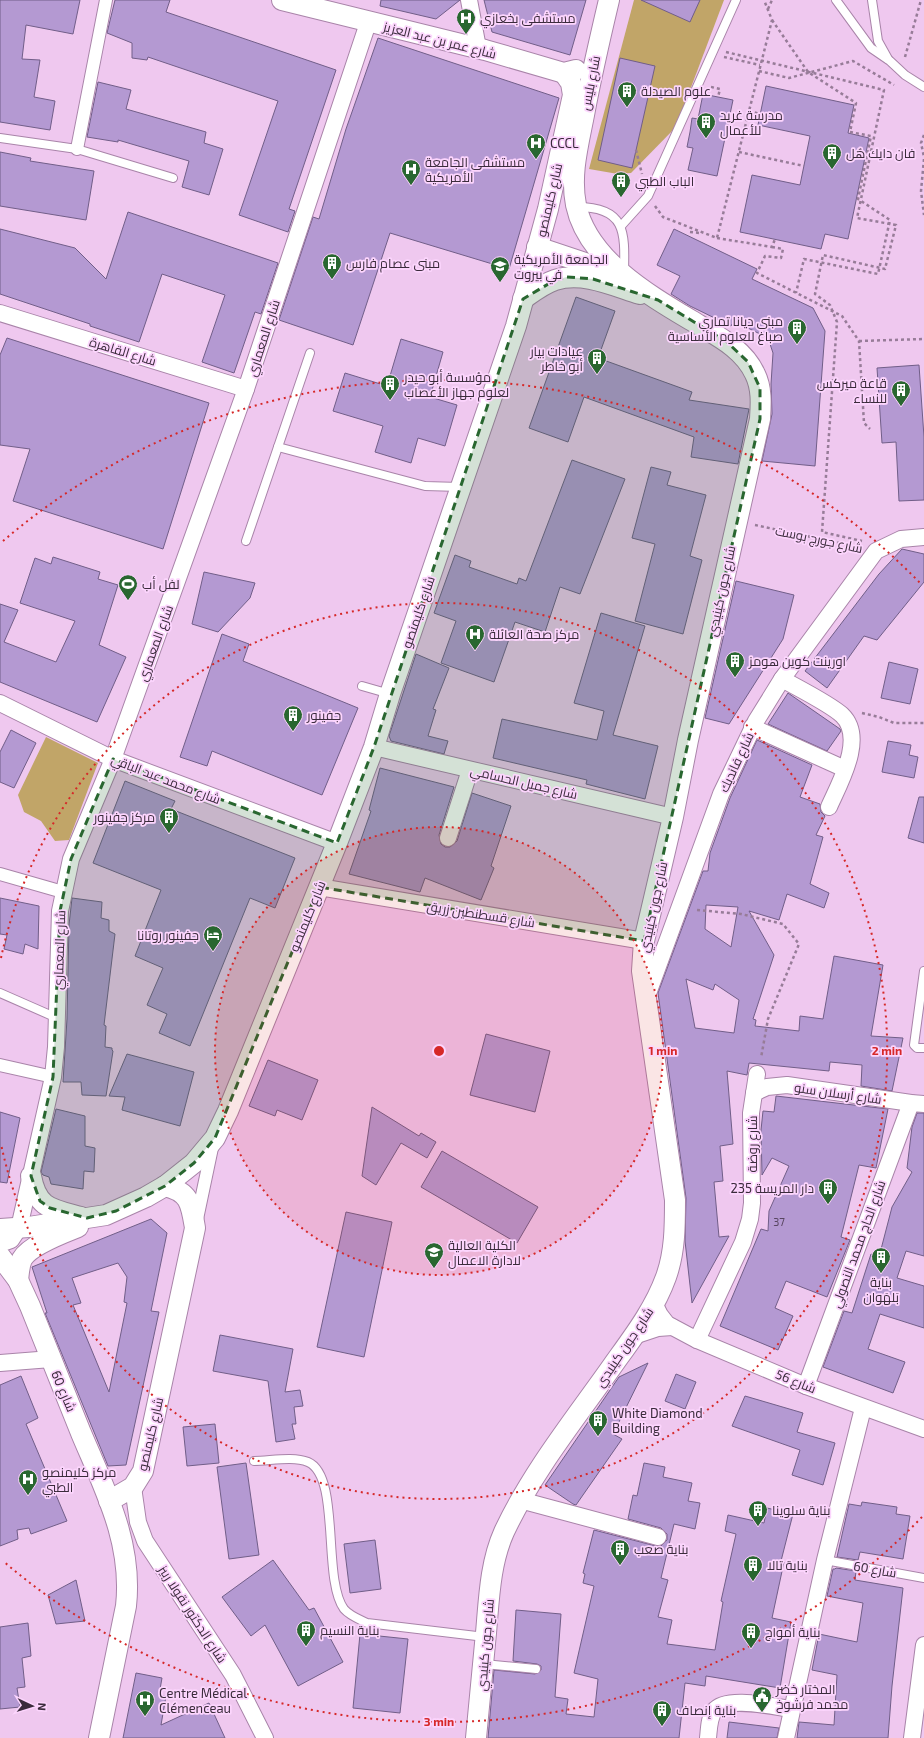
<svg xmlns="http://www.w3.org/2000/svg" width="924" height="1738" font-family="'Exo 2',Cairo,sans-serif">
<rect width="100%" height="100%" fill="#efc8ef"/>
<g fill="#c1a568">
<path d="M634,0H724L676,127L631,173L618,174L589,169Z"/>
<path d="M46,737L98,763L69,840L55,841L41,821L24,812L18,795Z"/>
</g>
<g fill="#b499d2" stroke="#715e88" fill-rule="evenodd">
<path d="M0,0H80L73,34L26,25L22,59L40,60L34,97L55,101L50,130L0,122Z"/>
<path d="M115,0H170L166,12L336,70L289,209L295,211L288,232L239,215L278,101L148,57L147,60L132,58V43L107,33Z"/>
<path d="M381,0H460L436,19L380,6Z"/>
<path d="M484,0H586L570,55L492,32Z"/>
<path d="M641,0H700L690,22Z"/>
<path d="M378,38L559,98L509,269L390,233L353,345L279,320L313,217L319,219L346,129Z"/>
<path d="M620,58L655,66L632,168L598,160Z"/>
<path d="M98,82L131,90L126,109L206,132L204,143L223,149L209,195L182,187L189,161L118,140V142L87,137Z"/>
<path d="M766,86L854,105L848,133L869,138L848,239L825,234L821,249L740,232L752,175L800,185L810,136L758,125Z"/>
<path d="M703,94L733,100L717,176L688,170L693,148L687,147L690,132L692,118L698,119Z"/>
<path d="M0,152L31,158L30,161L94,171L86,220L0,206Z"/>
<path d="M128,212L278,263L261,314L255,312L234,373L202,362L225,295L162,274L139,342L90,326V324L0,294V229L75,248L106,279Z"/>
<path d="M674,229L757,269L752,279L813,308L825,331L815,466L762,461L772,414L771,384L773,353L768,338L734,321L731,326L690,306L671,294L680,276L657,265Z"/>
<path d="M576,297L615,311L598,358L692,392L689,400L749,409L738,464L691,457L694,437L584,397L568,442L529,428Z"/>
<path d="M7,338L209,403L163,549L13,501L30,449L0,445V355Z"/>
<path d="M401,339L443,352L430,397L457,405L445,446L418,438L411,463L375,452L383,426L333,411L345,373L387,386Z"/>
<path d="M919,365L924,437V500L899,501L896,442L882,443L877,368Z"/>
<path d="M572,460L625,479L580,594L560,587L545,632L515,622L494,682L441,663L456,621L434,613L455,555L471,561L469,567L517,584L519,578L526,581Z"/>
<path d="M651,467L671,472L667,485L706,495L690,556L702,560L683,634L635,621L655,544L632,538Z"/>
<path d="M902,549L924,554V582L877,640L864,636L827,688L805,671L879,574Z"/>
<path d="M53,557L100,572L98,579L118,585L99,645L126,657L97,722L0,682V604L18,610L4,642L56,662L75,621L20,603L35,558L51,564Z"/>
<path d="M204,572L255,583L250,598L218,632L192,624Z"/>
<path d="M736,581L794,595L783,639L729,724L705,718Z"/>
<path d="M601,613L645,626L613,735L658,746L645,799L586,784L587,780L493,758L502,719L597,740L604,711L574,703Z"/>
<path d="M222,634L249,644L243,661L358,708L322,795L212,751L207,766L180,757Z"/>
<path d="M416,654L449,668L433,709L436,710L428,736L448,741L444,754L391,741L389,736Z"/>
<path d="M889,662L918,669L910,704L881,698Z"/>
<path d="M788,693L840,729L841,731L827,751L768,724Z"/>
<path d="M11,730L36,743L14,788L0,782V752Z"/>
<path d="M757,740L812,765L800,797L820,804L821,812L825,816L816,835L823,837L810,884L829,893L824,908L787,894L779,920L749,911L774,955L753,1019L756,1020L755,1026L799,1031L800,1016L823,1019L834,956L883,965L871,1036L903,1038L892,1091L861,1086L862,1065L830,1062L829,1071L749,1063L747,1075L727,1071L733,1144L720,1146L723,1181L714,1182L719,1237L729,1236L692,1303L685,1241L686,1198L658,993L703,871H708L710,853L730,798ZM706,905L738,907L731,947L705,929ZM686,979L713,990L715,984L739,1000L734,1033L695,1028Z"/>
<path d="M888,741L911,745L909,755L918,757L914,778L882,772Z"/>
<path d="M380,768L454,787L439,835L441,844L445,847H450L457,841L472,793L511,806L491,866L494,868L481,900L425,878L420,892L349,874L371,811L369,810Z"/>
<path d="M125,781L175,801L171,809L295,858L275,908L250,898L190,1046L159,1033L167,1014L147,1005L163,968L135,956L161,890L93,863Z"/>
<path d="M919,797H924V843L908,838Z"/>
<path d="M0,898L39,906L38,949L25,944L23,954L4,949L7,935L0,934Z"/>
<path d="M72,898L102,902L101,918L109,920V931L115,934L104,1025L106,1026L105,1047L112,1048V1050L113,1051L106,1096L82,1095L81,1082H63L67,1019L69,925Z"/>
<path d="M486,1034L550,1051L535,1112L470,1095Z"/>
<path d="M127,1054L194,1072L180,1126L122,1110L125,1097L109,1096Z"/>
<path d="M268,1060L318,1080L302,1120L277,1110L275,1116L249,1106Z"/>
<path d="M776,1096L888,1109L876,1168L859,1165L841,1237L850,1240L827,1297L786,1281L775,1308L793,1316L778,1350L720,1326L761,1229L768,1231L769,1211L789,1166L772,1158L762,1175L761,1130L763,1111L774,1112Z"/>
<path d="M372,1107L419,1136L421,1133L436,1142L427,1158L401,1143L376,1185L362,1176Z"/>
<path d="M56,1109L85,1116V1146L95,1148L94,1172L84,1171L83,1189L51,1184L49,1177L43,1175L41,1172Z"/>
<path d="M0,1112L20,1118L7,1183L0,1182Z"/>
<path d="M917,1113H924V1256L906,1251L897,1278L924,1286V1328L880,1314L868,1349L905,1362L893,1393L823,1367L844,1311L852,1313L871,1254L879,1257L892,1207L912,1172L907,1168L912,1127Z"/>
<path d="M442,1151L538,1207L517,1243L421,1187Z"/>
<path d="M346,1212L392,1222L364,1357L317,1347Z"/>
<path d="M151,1219L167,1233L151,1311L159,1312L126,1465L108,1466L45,1313H47L32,1267ZM118,1263L127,1277L124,1302L127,1303L109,1392L73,1305L81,1303L72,1278Z"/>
<path d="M220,1335L293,1349L285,1392L300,1390L303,1406L294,1407L296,1424H292L295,1439L276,1442L268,1381L213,1371Z"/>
<path d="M648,1363L613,1434L622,1439L576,1505L573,1504L545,1485L619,1377Z"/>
<path d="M676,1374L696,1382L685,1409L665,1401Z"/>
<path d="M21,1376L38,1418L26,1424L67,1521L31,1534L29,1528L17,1530L18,1539L0,1546V1385Z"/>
<path d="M745,1396L803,1413L797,1432L835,1443L823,1485L792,1475L800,1450L732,1426Z"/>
<path d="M215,1424L219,1463L187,1466L183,1427Z"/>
<path d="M246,1463L259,1555L229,1559L217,1467Z"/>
<path d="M644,1463L665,1467L663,1477L692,1483L688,1501L700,1503L695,1529L674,1524L661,1578L668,1580L658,1617L672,1620L667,1644L715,1650L723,1602L721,1601L736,1534L725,1531L728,1515L764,1523L767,1508L793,1514L781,1561L784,1562L772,1618L791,1622L780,1688L706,1676L705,1686L685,1683L679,1738H488L494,1670L535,1674L541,1670V1666L537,1664L513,1661L516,1610L561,1614L555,1697L568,1699L566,1714L594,1717L598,1679L574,1673L594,1586L583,1583L585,1574L583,1573L594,1530L656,1546H661L667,1540V1534L661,1528L628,1519L633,1495L637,1496Z"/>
<path d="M862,1502L897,1507L896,1514L910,1516L903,1559L860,1552L858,1560L837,1557L849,1504L861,1506Z"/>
<path d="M375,1540L381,1589L350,1593L344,1544Z"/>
<path d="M273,1560L309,1610L314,1608L343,1662L298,1686L265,1625L251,1636L222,1597Z"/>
<path d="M836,1568L856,1571L855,1580L903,1588L892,1686L888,1738H797L799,1722L834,1725L837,1675L812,1670L819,1634L857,1642L863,1603L827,1596L833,1569H835Z"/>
<path d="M76,1580L85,1621L56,1624L48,1595Z"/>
<path d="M28,1623L31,1656L22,1658L25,1687L17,1688L20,1707L0,1709V1627Z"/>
<path d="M360,1634L408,1639L400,1713L353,1708Z"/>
<path d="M136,1673L162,1678L159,1695L166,1696L161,1725L209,1703L225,1738H123Z"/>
<path d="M729,1722L779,1728L777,1738H727Z"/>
</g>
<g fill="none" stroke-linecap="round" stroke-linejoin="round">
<g stroke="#a984a9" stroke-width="10">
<g id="service">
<path d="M836,0L871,48L890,61L905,75L924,87"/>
<path d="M872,0L878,41L888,59"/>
<path d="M0,138L77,149L173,178"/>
<path d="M577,207C626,207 625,232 624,272"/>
<path d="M621,226L648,196L736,0"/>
<path d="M278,447L425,486L460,487"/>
<path d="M246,541L310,353"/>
<path d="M362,686L390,694"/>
<path d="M924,971L914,1045L917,1048H924"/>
<path d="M0,993L57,1018"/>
<path d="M254,1461C270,1461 293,1456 308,1462C341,1476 322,1579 344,1609C350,1616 359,1619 367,1623L485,1637"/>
<path d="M825,1560L924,1578"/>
<path d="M484,1664L536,1669"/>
</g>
</g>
<g stroke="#a984a9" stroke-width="14">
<g id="pedestrian">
<path d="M77,149L106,0"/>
<path d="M0,874L63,892"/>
<path d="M0,1065L53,1077"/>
<path d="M197,1219L213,1143"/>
</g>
</g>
<g stroke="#a984a9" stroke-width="18">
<g id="minor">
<path d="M469,0L478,48"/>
<path d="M0,313L246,389"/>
<path d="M782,679C798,688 830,704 842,715C866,738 839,784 829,807"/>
<path d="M0,703L113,759L337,843"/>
<path d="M752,727L845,769"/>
<path d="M374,747L673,817"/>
<path d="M448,838L470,770"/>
<path d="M319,887L644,941"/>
<path d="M646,999L721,794L756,721L782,679L876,551L901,539L924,537"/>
<path d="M754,1093L767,1087L787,1085L911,1103L924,1104"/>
<path d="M0,1244L11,1240L19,1228L53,1077L56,1047L60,911L71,859L113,759L246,389L368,23"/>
<path d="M654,1303L660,1315L667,1324L697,1340L806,1386L924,1429"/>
<path d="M634,1336L658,1328L672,1327"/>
<path d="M697,1340L743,1242L750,1219L752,1203L751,1113L757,1074"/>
<path d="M0,1363L51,1359"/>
<path d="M806,1386L911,1103"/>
<path d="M133,1487L138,1522L145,1541L233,1675L265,1738"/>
<path d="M520,1500L658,1537"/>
<path d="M708,1738C709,1729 709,1718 714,1711C726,1695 774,1707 792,1709"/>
<path d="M786,1738L825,1560L863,1408"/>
<path d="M912,1738L924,1645"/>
</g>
</g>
<g stroke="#a984a9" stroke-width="22">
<g id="tertiary">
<path d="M282,0L485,50L564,73L576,70"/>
<path d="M537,247L615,273"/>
<path d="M523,299C533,292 543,284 555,280C583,271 614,286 640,294"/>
<path d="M31,1176C37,1209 52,1209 81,1217"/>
<path d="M0,1229L29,1227L106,1215L146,1197L165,1186L194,1163L215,1138L228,1111L337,843L374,747L390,694L516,326L548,209L573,95L571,83L564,73"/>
<path d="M0,1256L18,1280L30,1306C47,1349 64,1391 81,1433C105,1490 133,1543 126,1606L99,1738"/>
<path d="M18,1280C19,1273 19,1266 22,1259C30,1245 63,1233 78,1227"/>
<path d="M109,1501L133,1487L143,1471L195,1228C191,1204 190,1192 165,1186"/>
<path d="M476,1738C479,1703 483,1668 486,1633C489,1599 490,1563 504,1532C532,1472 575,1419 613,1365C633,1337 654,1310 666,1277C675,1252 675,1226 675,1200L642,971L644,941L673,817L688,740L760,419C761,404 762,388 755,374C744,350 721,338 699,325C654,298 588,262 576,205C570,175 578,146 584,115C591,77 600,38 609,0"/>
</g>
</g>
<g stroke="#977c98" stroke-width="2.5" stroke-dasharray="3 3" stroke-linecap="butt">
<path d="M768,9L772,0"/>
<path d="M772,20L808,72L856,103L850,132L871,136L858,199L890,220L878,274L804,259L796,293"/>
<path d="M726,52L884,90L857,218L896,225L885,269L823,255L815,294L830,305L837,322L822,532L862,541"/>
<path d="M724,57L760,65"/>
<path d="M905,57L921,0"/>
<path d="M759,71L789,78L853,61L894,85"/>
<path d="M711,87L720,89L718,97"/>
<path d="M749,111L760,114"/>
<path d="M924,135L921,143L924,157"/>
<path d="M636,150L642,174"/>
<path d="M739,152L804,166"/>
<path d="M924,159L921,191L924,215"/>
<path d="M655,206L663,217L717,238L772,20L764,0"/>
<path d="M690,232L700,233"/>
<path d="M717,238L772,247L775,239"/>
<path d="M772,247L783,249L781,258L765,256L757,273L842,316L859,341L864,423L870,429"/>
<path d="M859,341L924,339"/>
<path d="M755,525L858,547"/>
<path d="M862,713L879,717L894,723H924"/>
<path d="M697,910L741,914L783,924L799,944L768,1019L761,1058"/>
</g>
<use href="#service" stroke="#fff" stroke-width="8"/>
<use href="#pedestrian" stroke="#fff" stroke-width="12"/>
<use href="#minor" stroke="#fff" stroke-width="16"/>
<use href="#tertiary" stroke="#fff" stroke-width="20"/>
</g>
<path fill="#296730" fill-opacity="0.2" stroke="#296730" stroke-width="3" stroke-dasharray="8 5" stroke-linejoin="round" d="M567,277L593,279L658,300L727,342L748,362L760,388V419L644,941L319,887L215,1138L194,1163L165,1186L116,1211L87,1218L50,1208L40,1201L31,1176L53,1077L60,911L71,859L113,759L337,843L374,747L523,299L555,280Z"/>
<circle cx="439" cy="1051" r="224" fill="#d62828" fill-opacity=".12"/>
<g fill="none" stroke="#d62828" stroke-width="2" stroke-dasharray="2 4">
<circle cx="439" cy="1051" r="224"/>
<path d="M1 958A448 448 0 1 1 1 1144"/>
<path d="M922 1517A671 671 0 0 1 3 1561M3 541A671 671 0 0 1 922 585"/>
</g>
<defs>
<g id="hospital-pin" transform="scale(1)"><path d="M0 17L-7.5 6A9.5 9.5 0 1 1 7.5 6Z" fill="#296730" stroke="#fcd5fd"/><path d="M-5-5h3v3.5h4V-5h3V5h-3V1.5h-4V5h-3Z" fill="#fff"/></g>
<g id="building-pin" transform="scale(1)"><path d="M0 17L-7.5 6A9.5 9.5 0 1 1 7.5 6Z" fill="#296730" stroke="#fcd5fd"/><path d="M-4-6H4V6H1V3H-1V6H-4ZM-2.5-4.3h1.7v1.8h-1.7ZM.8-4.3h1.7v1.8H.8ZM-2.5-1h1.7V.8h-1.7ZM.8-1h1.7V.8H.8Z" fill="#fff"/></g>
<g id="university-pin" transform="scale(1)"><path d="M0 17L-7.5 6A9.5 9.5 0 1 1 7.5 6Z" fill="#296730" stroke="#fcd5fd"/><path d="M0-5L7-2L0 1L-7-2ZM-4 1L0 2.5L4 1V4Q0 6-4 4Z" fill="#fff"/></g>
<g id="stadium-pin" transform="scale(1)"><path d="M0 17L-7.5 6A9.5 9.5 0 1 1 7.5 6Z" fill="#296730" stroke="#fcd5fd"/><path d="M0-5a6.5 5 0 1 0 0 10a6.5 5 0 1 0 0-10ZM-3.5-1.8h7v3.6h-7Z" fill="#fff"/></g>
<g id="hotel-pin" transform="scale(1)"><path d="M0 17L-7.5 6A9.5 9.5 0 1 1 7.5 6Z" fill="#296730" stroke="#fcd5fd"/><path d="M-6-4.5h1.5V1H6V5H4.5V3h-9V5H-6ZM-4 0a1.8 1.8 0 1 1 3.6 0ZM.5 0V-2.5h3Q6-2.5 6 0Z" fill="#fff"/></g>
<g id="civic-pin" transform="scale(1)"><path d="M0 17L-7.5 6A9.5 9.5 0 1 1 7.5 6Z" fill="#296730" stroke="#fcd5fd"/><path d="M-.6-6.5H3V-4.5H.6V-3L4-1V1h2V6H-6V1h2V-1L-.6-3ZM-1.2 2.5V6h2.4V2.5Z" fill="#fff"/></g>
</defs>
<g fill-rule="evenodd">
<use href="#hospital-pin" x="466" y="18"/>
<use href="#building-pin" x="627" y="91"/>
<use href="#building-pin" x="706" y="122"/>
<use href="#hospital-pin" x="536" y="143"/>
<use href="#building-pin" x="832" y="153"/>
<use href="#hospital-pin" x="411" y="169"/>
<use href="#building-pin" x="621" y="181"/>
<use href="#building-pin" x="332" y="263"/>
<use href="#university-pin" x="500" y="266"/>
<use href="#building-pin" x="797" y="328"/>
<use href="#building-pin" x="597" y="358"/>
<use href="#building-pin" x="390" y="384"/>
<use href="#building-pin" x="901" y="390"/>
<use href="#stadium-pin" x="128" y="584"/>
<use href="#hospital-pin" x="475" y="634"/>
<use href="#building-pin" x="735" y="661"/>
<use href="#building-pin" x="293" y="715"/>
<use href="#building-pin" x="169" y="817"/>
<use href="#hotel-pin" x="213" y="935"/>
<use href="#building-pin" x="828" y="1188"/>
<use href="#university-pin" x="434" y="1252"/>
<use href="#building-pin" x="881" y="1257"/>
<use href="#building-pin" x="598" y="1420"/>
<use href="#hospital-pin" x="28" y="1479"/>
<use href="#building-pin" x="758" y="1510"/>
<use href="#building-pin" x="620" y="1549"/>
<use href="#building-pin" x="753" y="1565"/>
<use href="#building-pin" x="306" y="1630"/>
<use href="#building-pin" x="751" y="1632"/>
<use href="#civic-pin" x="762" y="1696"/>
<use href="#hospital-pin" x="145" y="1700"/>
<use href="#building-pin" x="662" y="1710"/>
</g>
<g text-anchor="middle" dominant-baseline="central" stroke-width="3.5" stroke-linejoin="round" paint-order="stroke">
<g font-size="11" fill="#584661">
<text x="779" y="1221">37</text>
</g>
<g font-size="13" fill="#3a2b3b" stroke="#fcd5fd" text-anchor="start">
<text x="480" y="18">مستشفى بخعازي</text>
<text x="641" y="91">علوم الصيدلة</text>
<text x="720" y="115">مدرسة غريد<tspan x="720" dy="15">للأعمال</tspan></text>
<text x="550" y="143">CCCL</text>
<text x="846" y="153">فان دايك هُل</text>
<text x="425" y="162">مستشفى الجامعة<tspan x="425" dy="15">الأمريكية</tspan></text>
<text x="635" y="181">الباب الطبي</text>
<text x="514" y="259">الجامعة الأمريكية<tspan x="514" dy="15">في بيروت</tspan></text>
<text x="346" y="263">مبنى عصام فارس</text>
<text x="783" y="321" text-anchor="end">مبنى ديانا تماري<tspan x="783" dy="15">صباغ للعلوم الأساسية</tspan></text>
<text x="583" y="351" text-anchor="end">عيادات بيار<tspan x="583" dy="15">أبو خاطر</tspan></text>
<text x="404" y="377">مؤسسة أبو حيدر<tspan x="404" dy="15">لعلوم جهاز الأعصاب</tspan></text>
<text x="887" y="383" text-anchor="end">قاعة ميركس<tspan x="887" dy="15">للنساء</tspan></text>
<text x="142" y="584">لفل أب</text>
<text x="489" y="634">مركز صحة العائلة</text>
<text x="749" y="661">اورينت كوين هومز</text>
<text x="307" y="715">جفينور</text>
<text x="155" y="817" text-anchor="end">مركز جفينور</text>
<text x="199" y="935" text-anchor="end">جفينور روتانا</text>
<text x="814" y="1188" text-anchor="end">دار المريسة 235</text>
<text x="448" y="1245">الكلية العالية<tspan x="448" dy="15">لادارة الاعمال</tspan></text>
<text x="881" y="1282" text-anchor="middle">بناية<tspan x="881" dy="15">بَلهَوان</tspan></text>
<text x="612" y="1413">White Diamond<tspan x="612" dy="15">Building</tspan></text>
<text x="42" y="1472">مركز كليمنصو<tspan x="42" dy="15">الطبي</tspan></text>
<text x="772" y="1510">بناية سلوينا</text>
<text x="634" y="1549">بناية صعب</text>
<text x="767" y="1565">بناية تالا</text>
<text x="320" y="1630">بناية النسيم</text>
<text x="765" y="1632">بناية أمواج</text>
<text x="776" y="1689">المختار خضر<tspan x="776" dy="15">محمد فرشوخ</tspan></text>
<text x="159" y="1693">Centre Médical<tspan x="159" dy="15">Clémenceau</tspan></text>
<text x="676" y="1710">بناية إنصاف</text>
</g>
<g font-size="13" fill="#3a2b3b" stroke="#fcd5fd">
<text transform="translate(440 40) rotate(14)">شارع عمر بن عبد العزيز</text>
<text transform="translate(590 83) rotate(-79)">شارع بليس</text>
<text transform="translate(549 200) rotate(-77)">شارع كليمنصو</text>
<text transform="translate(263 338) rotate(-72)">شارع المعماري</text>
<text transform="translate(123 351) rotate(17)">شارع القاهرة</text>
<text transform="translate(819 539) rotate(12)">شارع جورج بوست</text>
<text transform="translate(721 591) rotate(-78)">شارع جون كينيدي</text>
<text transform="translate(418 612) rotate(-71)">شارع كليمنصو</text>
<text transform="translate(155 643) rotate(-70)">شارع المعماري</text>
<text transform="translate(736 762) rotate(-65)">شارع فانديك</text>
<text transform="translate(166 779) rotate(21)">شارع محمد عبد الباقي</text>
<text transform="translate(524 782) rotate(13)">شارع جميل الحسامي</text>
<text transform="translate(653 907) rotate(-78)">شارع جون كينيدي</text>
<text transform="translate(481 914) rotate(9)">شارع قسطنطين زريق</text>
<text transform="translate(307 916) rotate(-68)">شارع كليمنصو</text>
<text transform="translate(59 950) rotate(-88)">شارع المعماري</text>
<text transform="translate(838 1093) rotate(8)">شارع أرسلان سنو</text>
<text transform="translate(752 1144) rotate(-90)">شارع روضة</text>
<text transform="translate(858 1244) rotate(-70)">شارع الحاج محمد النصولي</text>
<text transform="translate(624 1347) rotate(-56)">شارع جون كينيدي</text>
<text transform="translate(796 1381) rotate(22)">شارع 56</text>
<text transform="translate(64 1391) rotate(67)">شارع 60</text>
<text transform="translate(150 1434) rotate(-77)">شارع كليمنصو</text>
<text transform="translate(875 1569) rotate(10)">شارع 60</text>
<text transform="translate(193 1614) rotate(57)">شارع الدكتور نقولا ربيز</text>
<text transform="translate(485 1645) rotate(-85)">شارع جون كينيدي</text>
</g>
</g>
<circle cx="439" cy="1051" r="6" fill="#d62828" stroke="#fcd5fd" stroke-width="2"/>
<g font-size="12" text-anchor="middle" font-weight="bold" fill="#d62828" stroke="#fcd5fd" stroke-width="3.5" stroke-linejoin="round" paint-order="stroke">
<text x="663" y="1055">1 min</text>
<text x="887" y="1055">2 min</text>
<text x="439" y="1726">3 min</text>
</g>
<g transform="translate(32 1706) rotate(94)" stroke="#fcd5fd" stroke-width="3" paint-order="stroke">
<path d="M0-3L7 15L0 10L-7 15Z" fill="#3a2b3b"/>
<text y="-6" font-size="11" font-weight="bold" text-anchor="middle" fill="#3a2b3b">N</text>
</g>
</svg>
